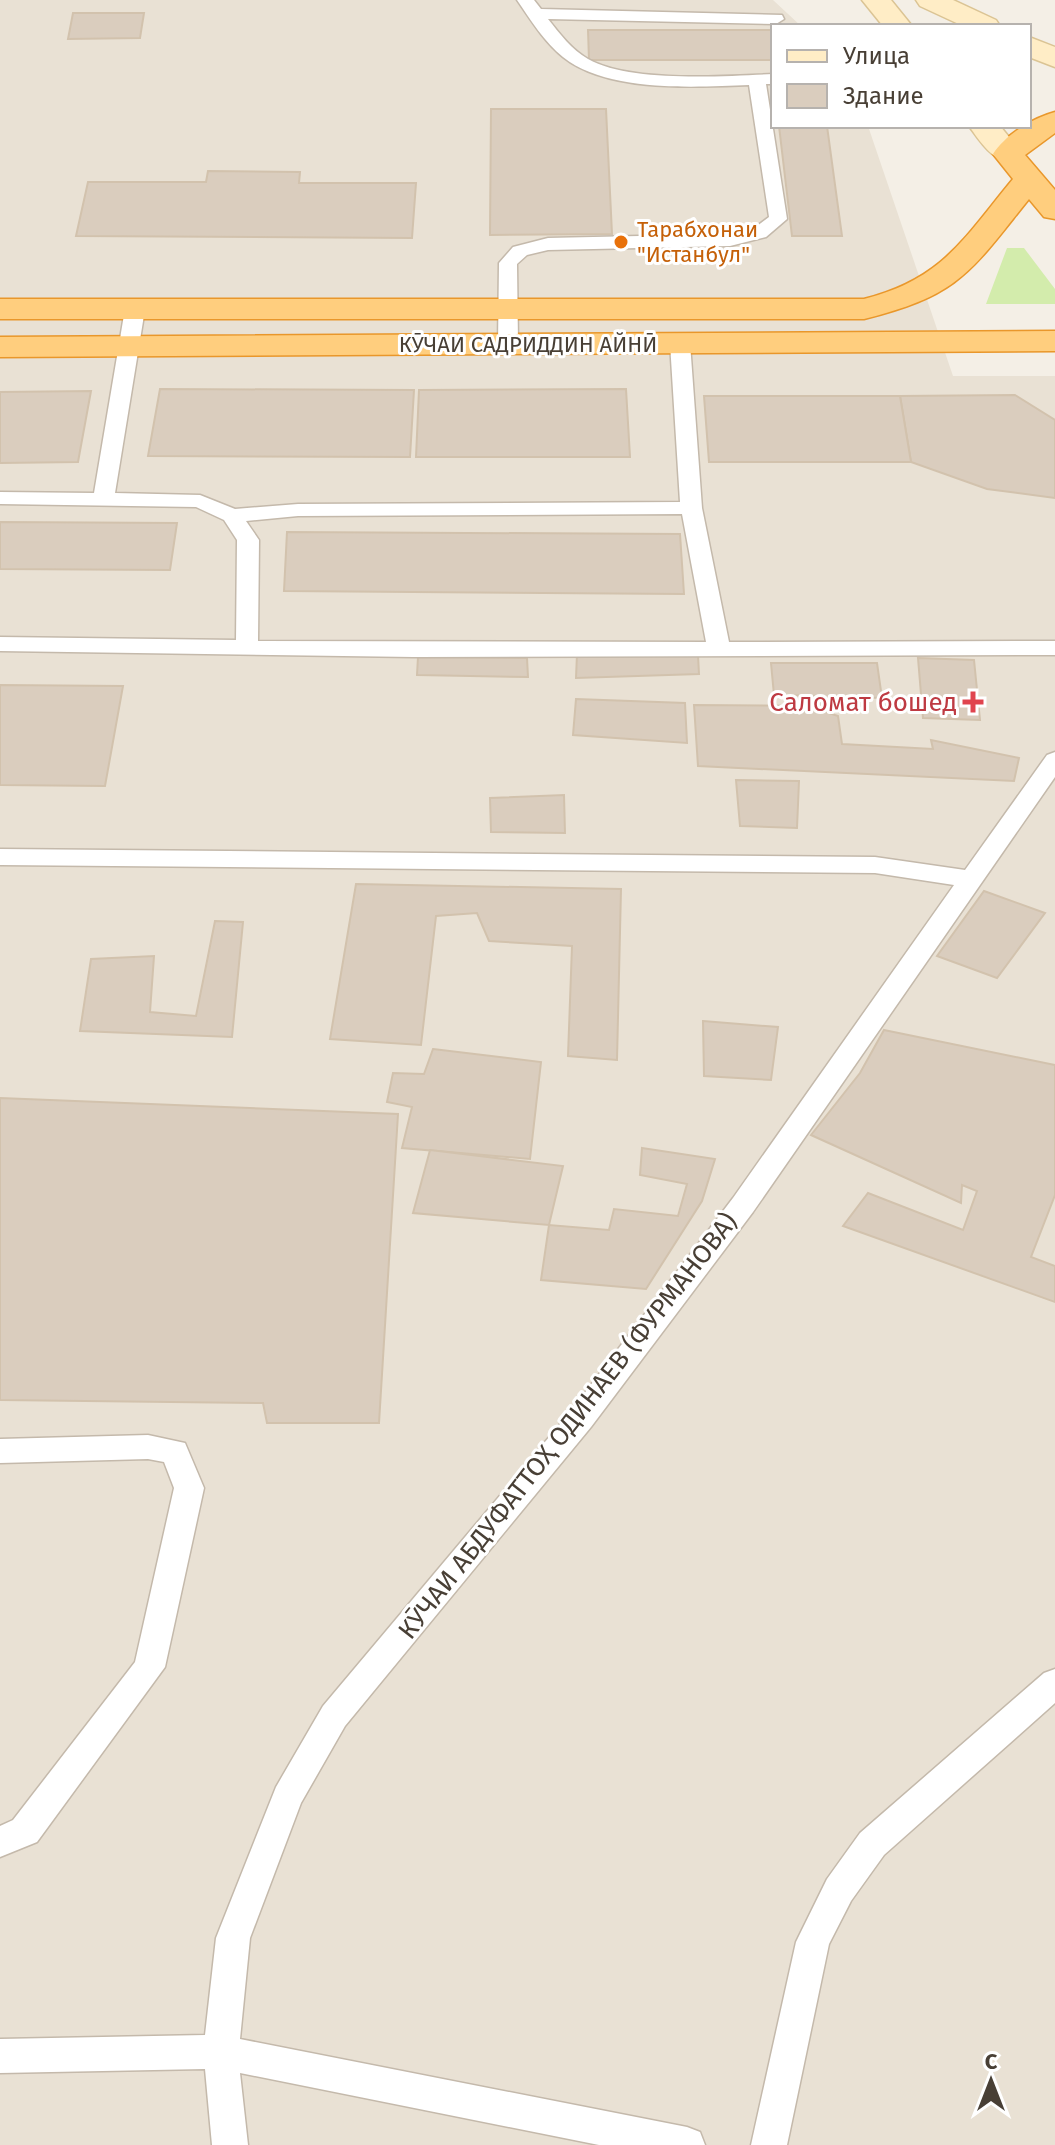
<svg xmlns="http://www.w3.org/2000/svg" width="1055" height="2145" font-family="'Fira Sans',sans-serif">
<rect width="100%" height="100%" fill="#f4efe6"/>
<path fill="#e9e1d4" d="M0,0H773L801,26H773V126H868L953,376H1055V2145H0Z"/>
<path fill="#d3ecac" d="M1007,248H1024L1055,289V304H986Z"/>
<g fill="#dacdbe" stroke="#d2c2ad" stroke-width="2">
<path d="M73,13H144L140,38L68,39Z"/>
<path d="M588,30H773V60H589Z"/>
<path d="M491,109H606L612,234L490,235Z"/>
<path d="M779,126H827L842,236H792Z"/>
<path d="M208,171L300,172L299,183H416L412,238L76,236L88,182H206Z"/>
<path d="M160,389L414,390L410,457L148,456Z"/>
<path d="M626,389L630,457H416L419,390Z"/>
<path d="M91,391L78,462L0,463V392Z"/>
<path d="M1015,395L1055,420V498L987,489L911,462L900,396Z"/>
<path d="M704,396H900L911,462H709Z"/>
<path d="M0,522L177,523L170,570L0,569Z"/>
<path d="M287,532L680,534L684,594L284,591Z"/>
<path d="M577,654L698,655L699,674L576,678Z"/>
<path d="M418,657L527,658L528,677L417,675Z"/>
<path d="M918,658L974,660L980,720L923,718Z"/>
<path d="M771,663H877L882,698L845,697L846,707H817V696L774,695Z"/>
<path d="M0,685L123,686L105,786L0,785Z"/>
<path d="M576,699L685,703L687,743L573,735Z"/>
<path d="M694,705L808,706L838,716L842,744L933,749L931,740L1019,758L1014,781L698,766Z"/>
<path d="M736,780L799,781L797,828L740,826Z"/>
<path d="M564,795L565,833L491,832L490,798Z"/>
<path d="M356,884L621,889L617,1060L568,1056L572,946L489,941L477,913L436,916L421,1045L330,1039Z"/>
<path d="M984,891L1045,913L997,978L937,956Z"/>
<path d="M215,921L243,922L232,1037L80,1031L91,959L154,956L150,1012L196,1016Z"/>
<path d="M703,1021L778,1027L771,1080L704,1076Z"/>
<path d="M884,1030L1055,1065V1195L1031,1257L1055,1266V1302L843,1226L868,1193L963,1230L977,1191L962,1185L961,1203L811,1135L860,1073Z"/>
<path d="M433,1049L541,1062L530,1159L402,1148L412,1107L387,1102L393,1073L424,1074Z"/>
<path d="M0,1098L398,1114L379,1423H267L263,1403L0,1400Z"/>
<path d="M642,1148L715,1159L702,1201L646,1289L541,1280L549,1225L609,1230L614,1209L678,1216L687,1184L640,1175Z"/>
<path d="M430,1150L563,1166L549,1225L413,1213Z"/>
</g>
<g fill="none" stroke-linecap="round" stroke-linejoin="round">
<g stroke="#c4b9ab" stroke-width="3">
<g id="service">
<path d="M517,0H534L541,9L782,15L784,19L776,24L548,19C560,34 571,49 588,59C630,83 724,76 773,74V84H766L787,219L766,237L730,246L548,250L527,255L517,264L518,344L508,350L498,344L499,263L513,247L548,238L730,234L753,229L769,217L749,85C695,87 608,93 563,57C545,43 530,19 517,0Z"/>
<path d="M135,303L145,309L115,493L200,495L235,509L298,504L680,502L670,343L680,337L690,343L702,508L729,642L1055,641V655L414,657L0,651V637L236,640L237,540L224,520L196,507L0,504V492L94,493L125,309ZM682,514L706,642L258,641L259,540L246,521L298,516Z"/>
<path d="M1055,752V777L753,1212L591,1427L345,1726L301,1803L250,1938L240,2039L687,2127L700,2132L705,2145H599L240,2073L248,2145H212L205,2069L0,2073V2039L205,2035L216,1938L276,1787L323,1706L571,1411L733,1198L954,885L875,873L0,865V849L875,857L965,870L1047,755Z"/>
<path d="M148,1435L185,1443L204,1488L165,1667L37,1842L0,1857V1826L13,1820L135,1662L174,1488L164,1462L148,1459L0,1463V1439Z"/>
<path d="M1055,1669V1703L884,1855L851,1901L829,1944L787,2145H751L796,1942L827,1879L860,1833L1044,1673Z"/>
</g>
</g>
<g stroke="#dbc494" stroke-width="3">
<g id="secondary">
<path d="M862,0H891L912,26H883Z"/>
<path d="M916,0H953L996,20L1000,26H963L920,6Z"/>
<path d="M1029,37L1055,47V67L1029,57Z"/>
<path d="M969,126H1000L1023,154L1019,160C995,166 982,144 969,126Z"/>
</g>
</g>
<g stroke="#e9972b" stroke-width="3">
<g id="trunk">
<path d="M1055,112V133L1025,155L1055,190V219L1044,217L1029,199C970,272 960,295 864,319H0V299H864C943,279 964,238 1013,179L993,154C1006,134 1033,118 1055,112Z"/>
<path d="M1055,331V351L0,357V337Z"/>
</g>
</g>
<use href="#service" fill="#fff" fill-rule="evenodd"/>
<use href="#secondary" fill="#ffedc6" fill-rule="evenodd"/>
<use href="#trunk" fill="#ffce7e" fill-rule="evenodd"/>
</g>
<circle fill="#e8710a" stroke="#fff" stroke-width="3" cx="621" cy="242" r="8"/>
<path fill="#e0444e" stroke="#fff" stroke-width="3" d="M969 690h8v8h8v8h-8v8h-8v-8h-8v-8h8z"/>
<g text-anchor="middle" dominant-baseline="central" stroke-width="6" stroke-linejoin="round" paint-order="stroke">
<g font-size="22" fill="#c56008" stroke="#fff" text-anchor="start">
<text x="637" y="229">Тарабхонаи<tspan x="637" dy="25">"Истанбул"</tspan></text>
</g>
<g font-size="22" fill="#483f35" stroke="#fff">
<text x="528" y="344">КӮЧАИ САДРИДДИН АЙНӢ</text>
</g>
<g font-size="26" fill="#be3a42" stroke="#fff" text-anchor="end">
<text x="957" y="702">Саломат бошед</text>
</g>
<g font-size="26" fill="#483f35" stroke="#fff">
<text transform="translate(568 1426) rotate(-52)">КӮЧАИ АБДУФАТТОҲ ОДИНАЕВ (ФУРМАНОВА)</text>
</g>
</g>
<rect x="771" y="24" width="260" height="104" fill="#ffffff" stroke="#b6b2ae" stroke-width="2"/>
<rect x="787" y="50" width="40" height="12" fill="#ffedc6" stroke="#b6b2ae" stroke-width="2"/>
<text x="843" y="64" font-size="24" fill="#483f35">Улица</text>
<rect x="787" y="84" width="40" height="24" fill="#dacdbe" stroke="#b6b2ae" stroke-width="2"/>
<text x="843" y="104" font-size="24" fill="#483f35">Здание</text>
<g transform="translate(991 2081)" stroke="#ffffff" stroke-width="6" paint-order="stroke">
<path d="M0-6L14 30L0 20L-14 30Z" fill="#483f35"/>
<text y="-12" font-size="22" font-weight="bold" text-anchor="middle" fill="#483f35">С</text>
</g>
</svg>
